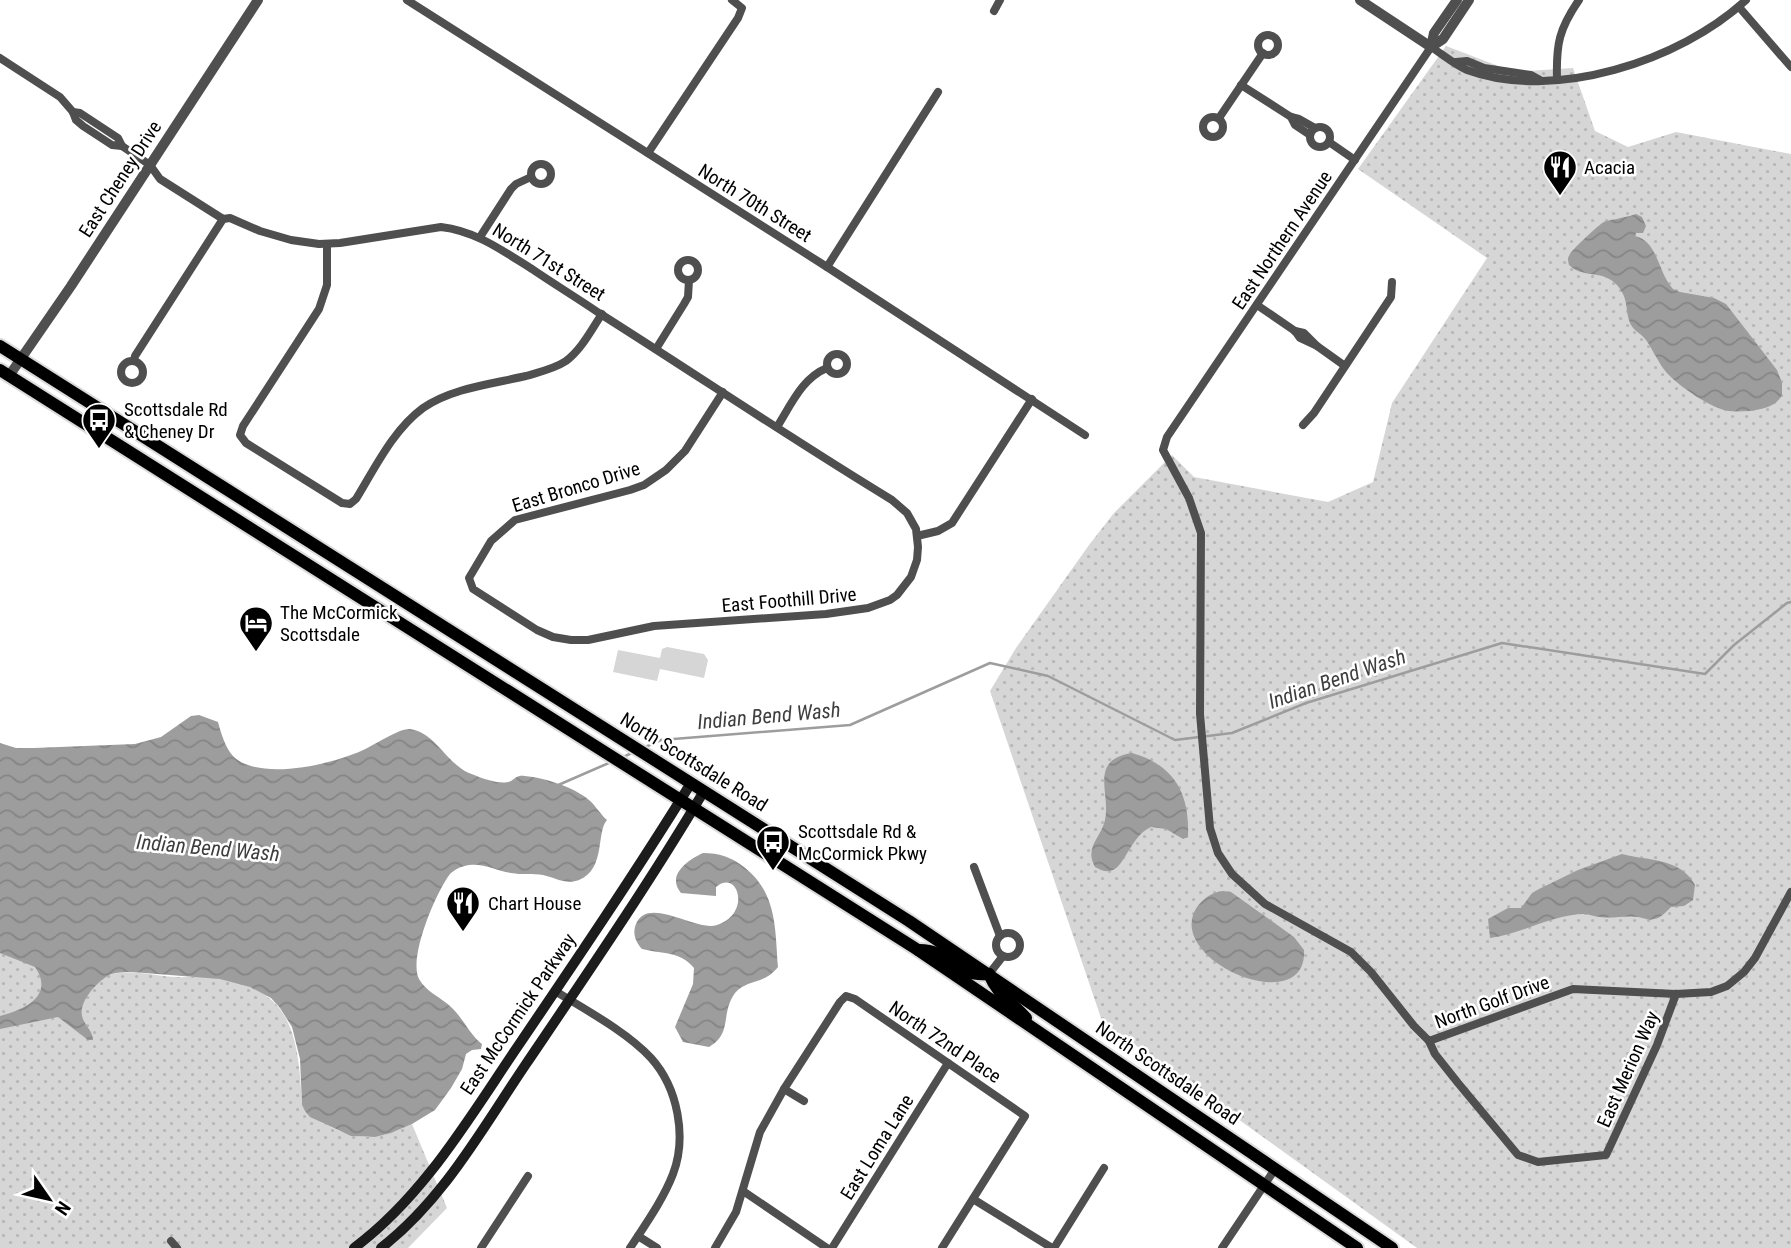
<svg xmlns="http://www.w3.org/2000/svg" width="1791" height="1248" font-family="'Roboto Condensed',sans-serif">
<defs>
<pattern id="grass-dots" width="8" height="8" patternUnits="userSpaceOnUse" patternTransform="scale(1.75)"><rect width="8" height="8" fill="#d6d6d6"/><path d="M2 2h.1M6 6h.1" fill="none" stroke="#b6b6b6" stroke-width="1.8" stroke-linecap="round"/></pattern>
<pattern id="water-waves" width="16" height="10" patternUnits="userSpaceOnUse" patternTransform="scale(1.75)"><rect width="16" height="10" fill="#9d9d9d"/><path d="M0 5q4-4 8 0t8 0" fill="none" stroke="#858585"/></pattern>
</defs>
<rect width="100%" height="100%" fill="#fff"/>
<g fill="url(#grass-dots)">
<path d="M1446,46L1514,72L1573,68L1595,131L1628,147L1676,132L1791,154V1248H1417L1102,1021L990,691L1016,648L1089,545L1114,513L1172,455L1194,477L1328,502L1373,482L1392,403L1487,258L1358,169Z"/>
<path d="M0,896L109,975C132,968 155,977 178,977C186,978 193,976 200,976C290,983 298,1027 302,1105C308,1116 316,1120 327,1125C361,1143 379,1139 412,1124L447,1208L408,1248H0Z"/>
</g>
<path fill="#d6d6d6" d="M667,647L704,654L708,660L704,678L660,669L657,681L613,672L618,650L660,658L662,649Z"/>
<g fill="url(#water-waves)">
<path d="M1636,214L1642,217L1646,226L1643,233H1636L1635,236C1658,241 1658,273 1673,289L1680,292L1714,298L1726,304L1777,370L1782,383V395C1776,407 1763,409 1750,411C1743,411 1736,412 1729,411C1712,409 1677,385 1666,372C1658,362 1653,350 1646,340C1642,334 1634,331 1631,325C1624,310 1630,300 1617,285C1602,269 1583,279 1569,265C1568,259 1567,259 1570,254C1573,249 1598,225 1604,222C1608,220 1629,217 1636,214Z"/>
<path d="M199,715L218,722C221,733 225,747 233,756C259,782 332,764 361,751C373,746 399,728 410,729C435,732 447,764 469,773C479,777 500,786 511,781C516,778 517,775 525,776C545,778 574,787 589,800C596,806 600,814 607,820C596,832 606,869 579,880C566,885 556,878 543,875C533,873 522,875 511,873C497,871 484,863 469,865C462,866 455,869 450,874C436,892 408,958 419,979C426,992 442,998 451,1007C463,1018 470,1035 482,1044L481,1049L472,1050L466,1054L462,1069L451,1088L435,1110L412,1124L391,1133L375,1137L351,1136L310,1117L305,1111L302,1105L300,1059L292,1027L280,1008L271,998L250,987L220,979L132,972C124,972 117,972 109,975C97,982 79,1001 82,1016C84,1025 93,1031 93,1040H88L58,1017L0,1029V1016C24,1010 55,996 35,967L0,953V743L16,748H34L135,744L161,737L191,716Z"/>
<path d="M1132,753C1174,765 1190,793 1188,837L1183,839L1166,829L1151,827C1124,839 1125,885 1095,867C1084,847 1101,838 1105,820C1111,793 1088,760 1132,753Z"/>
<path d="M703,853C719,853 731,857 744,867C777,893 775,928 778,967C764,985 747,979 735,993C720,1014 733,1033 709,1047L683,1042L675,1027L693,984L694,968C680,951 662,954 642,949C636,942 632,934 636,924C648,895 696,932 717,925C752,914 738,868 716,887V896L681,893C666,875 688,860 703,853Z"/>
<path d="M1622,854C1649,861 1681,858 1695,885L1693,900L1684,906L1671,907C1666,912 1661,918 1654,919C1648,921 1644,918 1638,917C1626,915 1612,919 1600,917C1595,917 1589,914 1584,914C1554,914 1521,934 1490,938L1488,919L1508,908H1521L1532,893L1539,889L1578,870Z"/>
<path d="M1223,891L1231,892L1294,937L1304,950C1308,1021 1162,960 1197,907C1204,898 1212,892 1223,891Z"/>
</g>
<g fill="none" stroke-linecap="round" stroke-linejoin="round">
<g stroke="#9d9d9d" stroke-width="2.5">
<path d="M643,748L661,740L850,725L990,663L1048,676L1175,740L1232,733L1306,703L1502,643L1705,674L1734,645L1787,603L1791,602"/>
<path d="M621,758L634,752"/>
<path d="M556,786L611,762"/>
</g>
<g stroke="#dbdbdb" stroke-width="16">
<g id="primary">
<path d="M0,346L909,921L1392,1248"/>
<path d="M0,370L918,950L1357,1248"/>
<path d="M918,950C951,949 954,978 989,974"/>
<path d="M989,974C998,996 1011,1001 1026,1018"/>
</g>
</g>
<g stroke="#4f4f4f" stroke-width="8">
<path d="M407,0L827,267L1085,435"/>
<path d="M1746,0C1680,61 1554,102 1467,70C1455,65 1442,54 1431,47L1167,437L1163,450L1189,498L1201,533L1200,714L1210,828L1218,853L1232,874L1265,904L1351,952L1371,972L1414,1026L1429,1041L1573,989L1676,994L1711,992L1727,986L1744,972L1755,958L1791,892"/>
<path d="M1739,7L1791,67"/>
<path d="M994,11L1000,0"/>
<circle cx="1268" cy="45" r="10"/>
<path d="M0,58L60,97L73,112L76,120L83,126L112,145L122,146L150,165L160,179L223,219L230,218L260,231L291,240L319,244L340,243L441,227C476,231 503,251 532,269C554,284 577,298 599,313C697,375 793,440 892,500L907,513L916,529L918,547L917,560L911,577L897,595L890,600L868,608L826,614L654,626L588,640H571L553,637L537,630L473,589L469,578L491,541L515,520L630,490L644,485L666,470L685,451L723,392"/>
<path d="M1456,62L1467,61L1484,68L1531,75L1540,80"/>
<path d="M1557,79C1556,44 1559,29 1579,0"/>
<path d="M1241,85L1291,117L1299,119L1315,128"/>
<path d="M73,112L80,113L118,138L122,146"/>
<circle cx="1213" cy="127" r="10"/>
<path d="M1291,117L1295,125L1310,135"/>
<path d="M1219,118L1263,53"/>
<circle cx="1320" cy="137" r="10"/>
<path d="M1329,142L1355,160"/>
<path d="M648,153L738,18L742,8L732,0"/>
<circle cx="541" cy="174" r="10"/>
<path d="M480,237L511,189L516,184L531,177"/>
<path d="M327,244V285L319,309L243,426L240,435L246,443L342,503L350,504L356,499C375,468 393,430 423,408C452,388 492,384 526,376C539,372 554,369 566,361C582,349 591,330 602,314"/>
<circle cx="688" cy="270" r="10"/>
<path d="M827,267L938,92"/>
<path d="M1257,305L1295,331L1300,338L1317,346L1345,366"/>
<path d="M1295,331L1304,333L1317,346"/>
<path d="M656,349L684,304L688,297L689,280"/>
<circle cx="837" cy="364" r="10"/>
<path d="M134,361L135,356L223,219"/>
<circle cx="132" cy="372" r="11"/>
<path d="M1303,425L1314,413L1391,297L1392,282"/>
<path d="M777,427C791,405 802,378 827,368"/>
<path d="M917,536L938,531L952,523L1032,399"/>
<path d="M974,867L1000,936"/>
<circle cx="1008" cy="945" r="12"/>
<path d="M989,974L1003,956"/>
<path d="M555,991C586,1010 627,1032 651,1058C678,1088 687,1137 673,1174C663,1200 645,1225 630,1248"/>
<path d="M1429,1041L1435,1054L1458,1083L1518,1155L1538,1162L1606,1155L1657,1045L1676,994"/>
<path d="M784,1089L804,1101"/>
<path d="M743,1191L827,1248"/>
<path d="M973,1199L1052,1248"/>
<path d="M638,1236L657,1248"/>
<path d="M171,1241L177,1248"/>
<path d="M481,1248L528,1176"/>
<path d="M715,1248L736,1212L760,1132L784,1089L840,1002L846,996L855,999L1025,1116L942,1248"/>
<path d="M832,1248L948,1063"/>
<path d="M1054,1248L1104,1168"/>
<path d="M1222,1248L1275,1169"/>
</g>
<g stroke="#4f4f4f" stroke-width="10">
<path d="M1360,0L1431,47"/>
<path d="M1431,47L1443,39L1469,0"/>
<path d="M1431,47L1434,33L1457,0"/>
<path d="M9,376L71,286L258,0"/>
</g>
<g stroke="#1c1c1c" stroke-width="10">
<path d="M354,1248C424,1196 469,1118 518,1046C577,959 636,872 691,783"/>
<path d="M381,1248C444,1199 482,1129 526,1064C587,974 648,885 704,791"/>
</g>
<use href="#primary" stroke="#000" stroke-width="12"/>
</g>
<defs>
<g id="restaurant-pin" transform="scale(1.75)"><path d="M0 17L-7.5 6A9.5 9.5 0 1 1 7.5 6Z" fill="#000" stroke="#fff"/><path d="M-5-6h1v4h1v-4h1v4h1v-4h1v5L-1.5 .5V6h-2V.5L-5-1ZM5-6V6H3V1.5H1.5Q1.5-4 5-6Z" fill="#fff"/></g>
<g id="bus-pin" transform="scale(1.75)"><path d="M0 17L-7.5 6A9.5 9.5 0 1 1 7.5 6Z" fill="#000" stroke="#fff"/><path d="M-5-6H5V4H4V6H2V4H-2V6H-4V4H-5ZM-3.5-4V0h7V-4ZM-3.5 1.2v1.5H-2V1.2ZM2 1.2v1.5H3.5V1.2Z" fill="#fff"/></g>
<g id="hotel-pin" transform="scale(1.75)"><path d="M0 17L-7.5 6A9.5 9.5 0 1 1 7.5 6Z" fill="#000" stroke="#fff"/><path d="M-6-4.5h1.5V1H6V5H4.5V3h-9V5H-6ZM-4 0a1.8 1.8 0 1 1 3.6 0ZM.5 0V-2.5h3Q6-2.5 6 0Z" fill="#fff"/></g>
</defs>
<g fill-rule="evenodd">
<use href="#restaurant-pin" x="1560" y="167"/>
<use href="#bus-pin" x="99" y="420"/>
<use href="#hotel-pin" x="256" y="623"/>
<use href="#bus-pin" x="773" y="842"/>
<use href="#restaurant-pin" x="463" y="903"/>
</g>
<g text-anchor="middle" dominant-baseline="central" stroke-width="5" stroke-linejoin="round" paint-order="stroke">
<g font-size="19" fill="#000" stroke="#fff" text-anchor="start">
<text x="1584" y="167">Acacia</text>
<text x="124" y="409">Scottsdale Rd<tspan x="124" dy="22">&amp; Cheney Dr</tspan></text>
<text x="280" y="612">The McCormick<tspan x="280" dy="22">Scottsdale</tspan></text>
<text x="798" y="831">Scottsdale Rd &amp;<tspan x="798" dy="22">McCormick Pkwy</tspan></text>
<text x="488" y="903">Chart House</text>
</g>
<g font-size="19" fill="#000" stroke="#fff">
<text transform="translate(120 179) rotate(-57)">East Cheney Drive</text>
<text transform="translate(755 203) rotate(32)">North 70th Street</text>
<text transform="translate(1282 240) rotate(-56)">East Northern Avenue</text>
<text transform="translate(549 262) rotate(32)">North 71st Street</text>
<text transform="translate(576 487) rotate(-17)">East Bronco Drive</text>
<text transform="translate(789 600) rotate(-5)">East Foothill Drive</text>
<text transform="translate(694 762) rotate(32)">North Scottsdale Road</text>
<text transform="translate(1492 1002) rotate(-20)">North Golf Drive</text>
<text transform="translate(518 1014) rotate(-56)">East McCormick Parkway</text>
<text transform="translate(945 1042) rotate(34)">North 72nd Place</text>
<text transform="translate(1628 1069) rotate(-66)">East Merion Way</text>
<text transform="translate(1168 1073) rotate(34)">North Scottsdale Road</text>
<text transform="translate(877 1147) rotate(-58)">East Loma Lane</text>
</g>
<g font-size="21" font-style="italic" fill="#3e3e3e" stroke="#fff">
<text transform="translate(1337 679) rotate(-19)">Indian Bend Wash</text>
<text transform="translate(769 716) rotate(-5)">Indian Bend Wash</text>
<text transform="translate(208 848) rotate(5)">Indian Bend Wash</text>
</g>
</g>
<g transform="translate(49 1199) rotate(124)" stroke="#ffffff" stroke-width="5" paint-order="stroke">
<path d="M0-5L12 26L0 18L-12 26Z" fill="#000000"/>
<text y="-10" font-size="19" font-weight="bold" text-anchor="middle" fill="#000000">N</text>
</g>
</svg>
